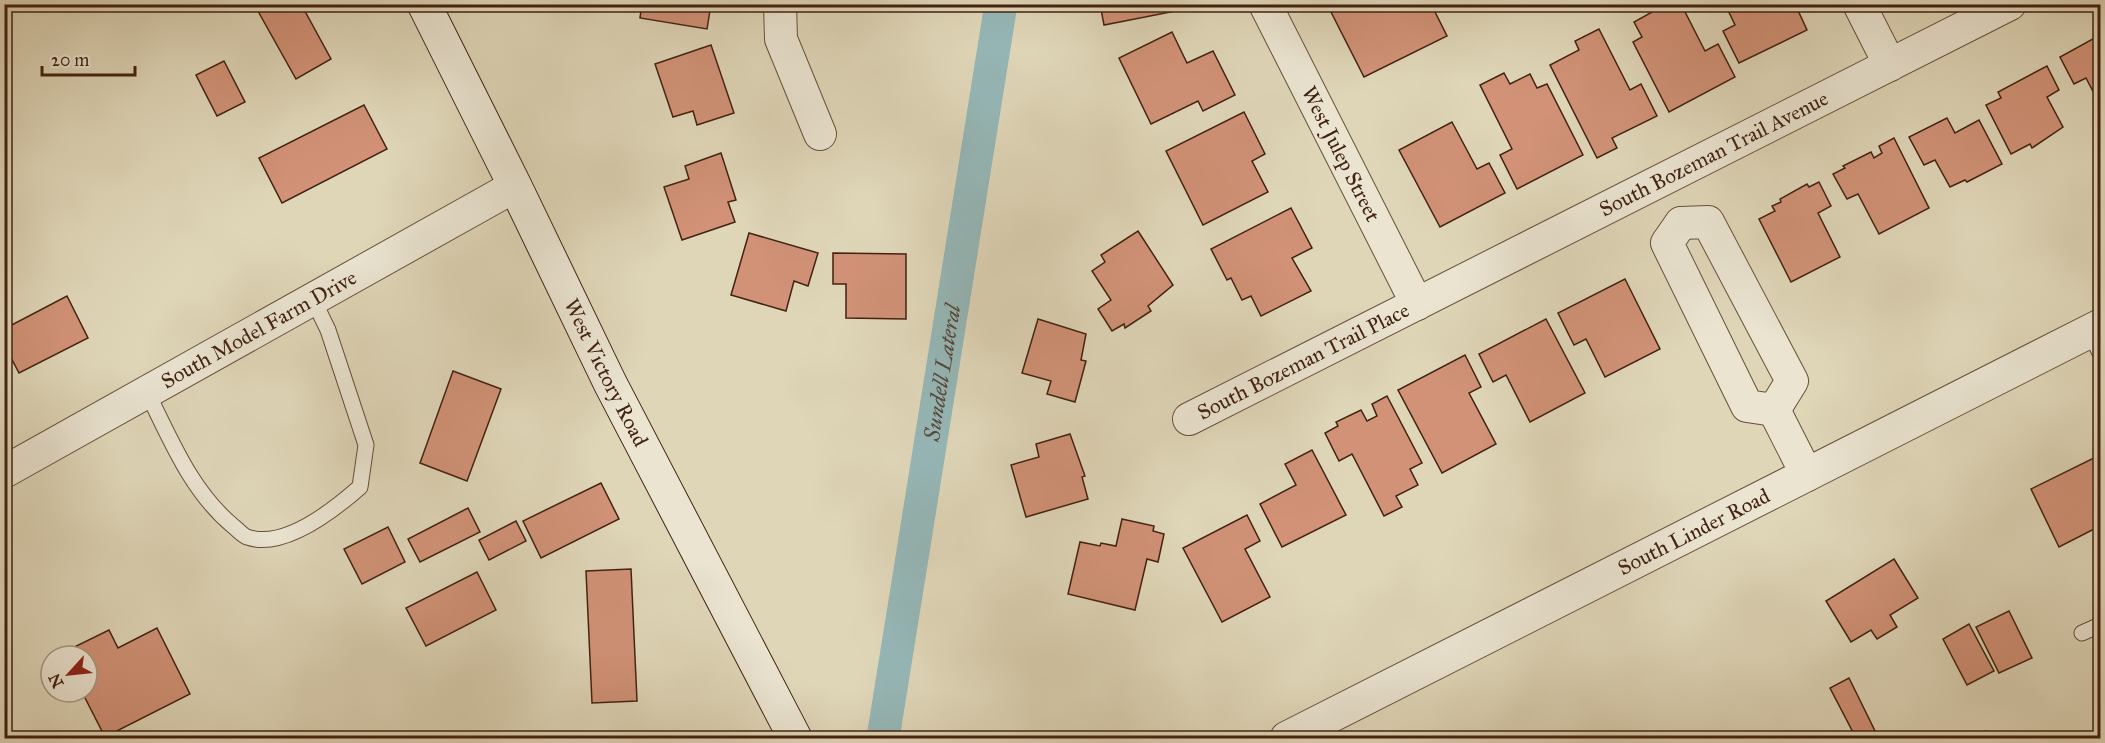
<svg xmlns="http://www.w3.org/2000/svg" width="2105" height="743" font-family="'IM FELL Great Primer',serif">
<rect width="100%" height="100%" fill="#dfd6b8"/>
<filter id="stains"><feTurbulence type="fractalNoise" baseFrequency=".00333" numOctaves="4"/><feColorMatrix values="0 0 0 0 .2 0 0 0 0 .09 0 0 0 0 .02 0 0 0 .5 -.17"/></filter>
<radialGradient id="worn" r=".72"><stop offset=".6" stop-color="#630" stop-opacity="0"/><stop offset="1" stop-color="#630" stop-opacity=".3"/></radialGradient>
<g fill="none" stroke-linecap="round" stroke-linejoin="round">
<path stroke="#95b7b7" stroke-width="33" id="s1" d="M883,738L1001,4"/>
</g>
<g fill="#d19277" stroke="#422211" stroke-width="1.5">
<path d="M254,4H301L331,59L296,79Z"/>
<path d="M642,4H711L707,29L640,18Z"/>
<path d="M1100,4H1180L1181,10L1104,25Z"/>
<path d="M1341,4H1431L1447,36L1364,77L1330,10Z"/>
<path d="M1651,4H1681L1705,51L1718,44L1735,77L1669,112L1633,42L1642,37L1634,22L1654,11Z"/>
<path d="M1725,4H1795L1807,30L1739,63L1723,31L1735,25Z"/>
<path d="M1599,29L1630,90L1641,84L1657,116L1612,138L1617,148L1597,158L1550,65L1579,50L1575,41Z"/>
<path d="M1172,32L1187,63L1213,51L1235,95L1203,111L1198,101L1151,124L1119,58Z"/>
<path d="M2100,35V105L2086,78L2074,84L2060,57Z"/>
<path d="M711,45L734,113L697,125L693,111L673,117L655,64Z"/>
<path d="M224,61L245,102L217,116L196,75Z"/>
<path d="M2047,66L2059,90L2047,97L2063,127L2032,148L2030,144L2011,154L1986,105L2001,98L1998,92Z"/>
<path d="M1504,73L1510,84L1530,74L1537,88L1547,84L1583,155L1517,189L1500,155L1512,149L1480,85Z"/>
<path d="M364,105L387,149L282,203L259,158Z"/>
<path d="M1244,112L1265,154L1252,161L1268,192L1203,225L1166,151Z"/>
<path d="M1947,118L1955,133L1979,120L2002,164L1967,182L1965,180L1950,187L1935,160L1924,165L1909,137Z"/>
<path d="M1452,122L1477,169L1489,163L1505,193L1440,227L1399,150Z"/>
<path d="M1894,138L1929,208L1879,234L1858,194L1847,199L1833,174L1845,168L1843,166L1871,152L1874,158L1882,153L1879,146Z"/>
<path d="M721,153L736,200L728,202L735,222L682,240L664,187L689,179L685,166Z"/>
<path d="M1819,182L1831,206L1818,213L1840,257L1791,282L1759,219L1775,211L1772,206L1781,202L1780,199L1807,184L1809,187Z"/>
<path d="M1291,208L1312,248L1292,258L1311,291L1261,316L1251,296L1242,300L1231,278L1227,280L1211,249Z"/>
<path d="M1138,231L1173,285L1148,306L1151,311L1125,328L1124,324L1112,331L1098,309L1111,300L1092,271L1105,262L1101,255Z"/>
<path d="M749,233L818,253L808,286L794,281L786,311L731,295Z"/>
<path d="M833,253L906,254V319L846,318V284H833Z"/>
<path d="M1625,279L1660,349L1605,377L1586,339L1574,345L1558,313Z"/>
<path d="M67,296L88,338L19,373L4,344V329Z"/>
<path d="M1038,319L1086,334L1081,360L1086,361L1075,402L1047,394L1051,381L1022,373Z"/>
<path d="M1546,319L1585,393L1530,422L1506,375L1493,382L1479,354Z"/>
<path d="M1465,355L1481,387L1469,393L1496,444L1442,473L1398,390Z"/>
<path d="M453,371L501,389L467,481L420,463Z"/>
<path d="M1387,396L1422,463L1410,469L1418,485L1396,496L1402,507L1384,516L1352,454L1339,461L1325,433L1338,426L1336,422L1361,410L1367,421L1377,416L1372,404Z"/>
<path d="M1070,434L1085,476L1082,477L1088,499L1026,517L1011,465L1039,457L1036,444Z"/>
<path d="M1312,450L1346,515L1282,547L1260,504L1296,485L1285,464Z"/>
<path d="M2100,455V526L2059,547L2031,489Z"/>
<path d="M601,483L619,519L541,558L523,521Z"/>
<path d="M468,508L480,532L420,562L408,539Z"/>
<path d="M1247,515L1260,541L1245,549L1270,597L1222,622L1183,548Z"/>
<path d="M1122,519L1154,526L1153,531L1164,534L1158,562L1147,559L1135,610L1068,594L1080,542L1100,546L1101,543L1116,546Z"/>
<path d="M516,521L526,541L489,560L479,540Z"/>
<path d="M388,527L405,562L362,584L344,549Z"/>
<path d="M1894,559L1918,598L1890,615L1897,627L1877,639L1871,630L1851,642L1826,601Z"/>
<path d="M631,569L637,701L592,703L586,571Z"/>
<path d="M477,572L496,610L426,646L406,608Z"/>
<path d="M2009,611L2032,658L1999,673L1976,627Z"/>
<path d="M1969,624L1994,671L1967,685L1943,639Z"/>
<path d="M157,628L190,694L105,737L82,692H87V656H64L62,653L109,630L118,648Z"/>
<path d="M1849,678L1877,735L1871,738H1856L1830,688Z"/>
<path d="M1986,731L1990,738H1971Z"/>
</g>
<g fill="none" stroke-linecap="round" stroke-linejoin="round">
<g stroke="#694f3b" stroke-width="17">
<g id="service">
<path d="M2090,332L2100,353"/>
<path d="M147,392C171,440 191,491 233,526C237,529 243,536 247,537C284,550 335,509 360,487L366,445L328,330L313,299"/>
<path d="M2082,633L2100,625"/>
</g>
</g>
<g stroke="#694f3b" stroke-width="34">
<g id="minor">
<path d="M780,4L781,39L820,134"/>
<path id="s2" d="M1265,4L1417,304"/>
<path d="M1859,4L1890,65"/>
<path d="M1681,223L1708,222L1792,381L1774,410"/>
<path d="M1681,223L1667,243L1747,406L1774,410"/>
<path d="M1774,410L1807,475"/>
<path id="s3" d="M1189,419L2010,4"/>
<path id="s4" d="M4,472L515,186"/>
</g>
</g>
<g stroke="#694f3b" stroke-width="35">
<g id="tertiary">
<path id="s5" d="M1287,738L2100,326"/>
</g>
</g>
<g stroke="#422211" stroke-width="35">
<g id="secondary">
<path id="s6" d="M424,4L515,186L610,383L795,738"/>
</g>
</g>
<use href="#service" stroke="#eae4d1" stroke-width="15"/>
<use href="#minor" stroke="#eae4d1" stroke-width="32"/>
<use href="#tertiary" stroke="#eae4d1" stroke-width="33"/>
<use href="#secondary" stroke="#eae4d1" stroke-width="33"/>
</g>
<g text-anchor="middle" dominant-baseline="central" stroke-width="4.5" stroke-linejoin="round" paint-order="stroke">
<g font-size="21" fill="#422211" stroke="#eae4d1">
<text stroke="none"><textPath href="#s2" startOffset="168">West Julep Street</textPath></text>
<text stroke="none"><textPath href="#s3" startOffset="588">South Bozeman Trail Avenue</textPath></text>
<text stroke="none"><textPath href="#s4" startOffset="292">South Model Farm Drive</textPath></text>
<text stroke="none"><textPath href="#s3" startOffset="128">South Bozeman Trail Place</textPath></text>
<text stroke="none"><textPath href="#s6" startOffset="411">West Victory Road</textPath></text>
<text stroke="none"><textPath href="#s5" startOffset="456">South Linder Road</textPath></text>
</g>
<g font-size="22" font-style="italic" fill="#57473a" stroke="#eae4d1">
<text stroke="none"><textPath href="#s1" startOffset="370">Sundell Lateral</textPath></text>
</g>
</g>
<rect width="2105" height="743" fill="none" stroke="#dfd6b8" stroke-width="24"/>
<rect x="6" y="6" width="2093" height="731" fill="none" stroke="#422211" stroke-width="3"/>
<rect x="12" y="12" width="2081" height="719" fill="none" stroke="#422211" stroke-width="1.5"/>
<g transform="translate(69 674) rotate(243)"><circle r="28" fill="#eae4d1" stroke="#a79684" stroke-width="1.5"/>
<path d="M0-4.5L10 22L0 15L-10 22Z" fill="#8f2418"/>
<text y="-9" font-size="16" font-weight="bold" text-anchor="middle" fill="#422211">N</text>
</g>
<path d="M42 66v9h93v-9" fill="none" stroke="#422211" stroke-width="3"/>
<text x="51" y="66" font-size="18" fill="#422211" stroke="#eae4d1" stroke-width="4.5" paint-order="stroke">20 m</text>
<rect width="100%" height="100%" filter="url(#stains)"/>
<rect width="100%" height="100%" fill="url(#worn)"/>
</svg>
